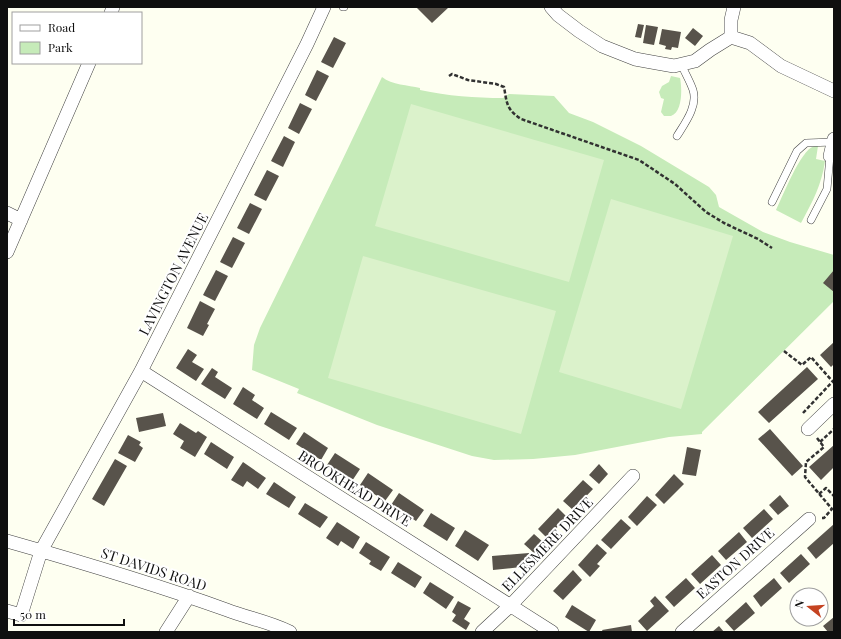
<svg xmlns="http://www.w3.org/2000/svg" width="841" height="639" font-family="'Playfair Display',serif">
  <rect width="100%" height="100%" fill="#fefff1"/>
  <!-- green -->
  <path fill="#c6ebb9" d="M671,76L680,78C682,87 683,112 671,116C669,116 666,116 664,116L661,112L664,99L661,98L659,92L662,86L669,82Z
    M382,77C392,85 408,85 420,88V90C448,96 475,98 503,98L509,94L554,96L569,113L593,122L641,146L709,187L716,195L719,207L763,232L790,242L834,255V301L702,432V434L669,437L575,455L533,459L494,460L472,456L377,425L297,393L299,389L252,370L254,345L260,328L340,165Z
    M814,146H818L816,159L825,161C822,184 812,203 801,223L776,210C783,196 800,151 814,146Z"/>
  <!-- pitch -->
  <path fill="#dbf2cb" d="M411,104L604,160L569,282L375,226Z
    M611,199L733,236L681,409L559,372Z
    M363,256L556,311L521,434L328,378Z"/>
  <!-- building -->
  <path fill="#58534b" d="M416,7H449L432,23Z
    M638,24L644,25L641,38L635,37Z
    M646,25L658,27L654,45L643,43Z
    M693,28L703,36L695,46L685,38Z
    M662,29L681,32L678,48L672,47L671,50L665,49L666,46L659,44Z
    M334,37L346,43L333,68L321,62Z
    M317,70L329,76L316,101L305,95Z
    M300,103L312,109L299,134L288,128Z
    M284,136L295,142L283,167L271,161Z
    M267,170L279,176L266,201L254,195Z
    M250,203L262,209L249,234L237,228Z
    M233,237L245,243L232,268L220,262Z
    M216,270L228,276L215,301L203,295Z
    M834,270V292L823,283Z
    M200,301L215,309L207,324L209,325L203,336L187,328Z
    M834,342V364L831,367L820,355Z
    M188,349L197,355L192,362L204,369L196,381L176,368Z
    M807,367L818,379L769,423L758,412Z
    M212,368L218,372L215,377L232,388L225,399L201,384Z
    M243,387L255,395L252,400L264,408L257,419L233,404Z
    M271,412L297,428L289,440L264,424Z
    M163,413L166,426L139,432L136,418Z
    M180,423L196,433L198,431L207,437L195,457L180,448L184,441L173,434Z
    M770,429L803,466L792,476L758,439Z
    M304,432L328,448L321,460L296,444Z
    M128,435L141,442L139,445L143,448L135,462L118,453Z
    M211,442L234,457L227,469L204,454Z
    M834,445V467L821,480L809,467Z
    M687,447L701,450L696,476L682,474Z
    M335,453L360,469L352,481L327,465Z
    M115,459L127,466L104,506L92,499Z
    M243,462L266,478L258,489L247,481L243,487L231,480Z
    M599,464L608,474L599,484L589,475Z
    M368,473L393,490L385,501L360,485Z
    M674,474L684,484L664,504L655,495Z
    M583,480L593,489L573,510L563,501Z
    M274,482L296,497L289,508L266,494Z
    M399,493L424,510L416,521L391,505Z
    M780,495L789,506L778,515L769,505Z
    M647,496L657,505L637,526L628,517Z
    M305,503L328,517L320,528L298,514Z
    M558,508L567,517L547,538L538,529Z
    M764,509L773,519L752,538L743,528Z
    M431,513L455,528L447,541L423,526Z
    M621,519L631,528L611,549L601,540Z
    M337,522L360,537L353,549L341,541L338,546L326,538Z
    M834,524V543L816,559L807,548Z
    M465,530L489,545L478,561L455,546Z
    M739,532L747,542L726,560L718,551Z
    M534,534L544,543L534,553L524,544Z
    M366,542L390,557L381,571L369,564L371,561L359,553Z
    M597,544L607,553L597,564L600,566L590,577L578,565Z
    M529,553L530,566L493,570L492,556Z
    M801,554L810,564L789,583L780,573Z
    M712,555L721,565L700,584L691,574Z
    M398,562L422,577L415,588L391,573Z
    M573,570L582,580L563,600L553,591Z
    M686,578L695,588L674,607L665,597Z
    M774,578L782,588L761,607L753,596Z
    M430,582L454,597L446,609L423,593Z
    M655,596L669,611L647,631L638,621L654,606L650,601Z
    M458,601L471,608L464,619L470,623L466,630L452,621L456,615L452,612Z
    M746,602L755,613L734,631L725,621Z
    M572,605L596,620L589,632L565,617Z
    M834,617V632H828L823,626Z
    M631,625L632,632H603L602,630Z
    M719,626L724,632H712Z"/>
  <g fill="none" stroke-linecap="round" stroke-linejoin="round">
    <defs>
      <path id="lane" d="M343,7H344
        M677,136C685,123 698,106 693,90C690,81 685,73 681,64
        M772,202L797,151L806,143L833,142
        M811,220L827,189L830,156"/>
      <path id="street" d="M551,7L558,15L579,31L602,46L635,59L657,63L674,66L695,61L710,50L731,37L750,43L781,66L834,91
        M111,13L113,7
        M731,37V20L734,7
        M830,156L834,139
        M7,213L21,220
        M7,252L89,63
        M141,371L552,632
        M808,429L834,404
        M7,541C81,562 155,584 227,610C248,618 270,622 290,632
        M7,611L21,615L41,551L141,371L307,44L324,7
        M166,632L189,596
        M482,632L510,606L633,476
        M682,632L809,519"/>
    </defs>
    <!-- lane casing -->
    <use href="#lane" stroke="#424242" stroke-width="8"/>
    <!-- street casing -->
    <use href="#street" stroke="#424242" stroke-width="14"/>
    <!-- path -->
    <path stroke="#313131" stroke-width="2.5" stroke-dasharray="4 2" stroke-linecap="butt" d="M449,76L452,74L468,80L496,84L504,87C507,103 506,109 521,119L639,160L675,184L706,212L724,223L758,239L772,248
      M784,351L802,365L811,357L834,383
      M803,413L834,380
      M817,438L824,447L806,462L805,477L832,509L824,518H822
      M820,442L834,429
      M819,494L826,488L834,496"/>
    <!-- lane -->
    <use href="#lane" stroke="#fff" stroke-width="7"/>
    <!-- street -->
    <use href="#street" stroke="#fff" stroke-width="13"/>
  </g>
  <g text-anchor="middle" dominant-baseline="central" stroke-width="4" stroke-linejoin="round" paint-order="stroke">
    <!-- street labels -->
    <g font-size="14" fill="#0f0f0f" stroke="#fff">
      <text transform="translate(173 274) rotate(-63)">LAVINGTON AVENUE</text>
      <text transform="translate(355 488) rotate(32)">BROOKHEAD DRIVE</text>
      <text transform="translate(547 544) rotate(-46)">ELLESMERE DRIVE</text>
      <text transform="translate(735 563) rotate(-42)">EASTON DRIVE</text>
      <text transform="translate(154 569) rotate(18)">ST DAVIDS ROAD</text>
    </g>
  </g>
  <!-- border -->
  <rect width="841" height="639" fill="none" stroke="#0f0f0f" stroke-width="16"/>
  <!-- legend -->
  <rect x="12" y="12" width="130" height="52" fill="#ffffff" stroke="#9f9f9f"/>
  <rect x="20" y="25" width="20" height="6" fill="#ffffff" stroke="#9f9f9f"/>
  <text x="48" y="32" font-size="12" fill="#0f0f0f">Road</text>
  <rect x="20" y="42" width="20" height="12" fill="#c6ebb9" stroke="#9f9f9f"/>
  <text x="48" y="52" font-size="12" fill="#0f0f0f">Park</text>
  <!-- north arrow -->
  <g transform="translate(809 607) rotate(287)"><circle r="19" fill="#ffffff" stroke="#9f9f9f"/>
  <path d="M0-3L7 15L0 10L-7 15Z" fill="#c54321"/>
  <text y="-6" font-size="11" font-weight="bold" text-anchor="middle" fill="#0f0f0f">N</text>
  </g>
  <!-- scale -->
  <path d="M14 619v6h110v-6" fill="none" stroke="#0f0f0f" stroke-width="2"/>
  <text x="20" y="619" font-size="12" fill="#0f0f0f" stroke="#ffffff" stroke-width="3" paint-order="stroke">50 m</text>
</svg>
